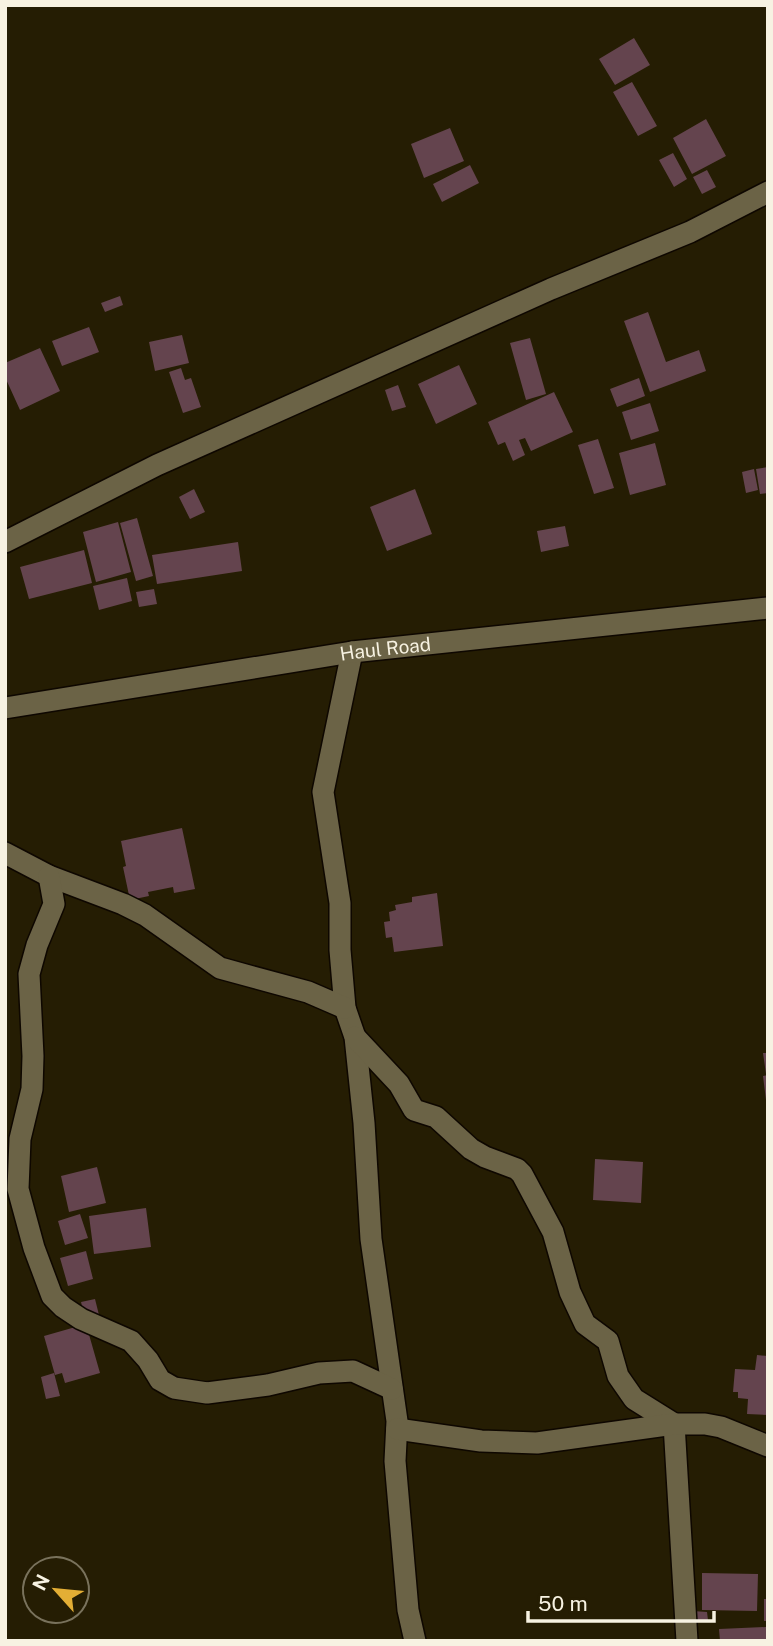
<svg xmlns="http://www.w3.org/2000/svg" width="773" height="1646" font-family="'Public Sans',sans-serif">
  <rect width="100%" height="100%" fill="#251d03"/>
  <!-- building -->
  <path fill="#64444e" d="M634,38L650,65L615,85L599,59Z
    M632,82L657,126L638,136L613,92Z
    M706,119L726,156L692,174L673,138Z
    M450,128L464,161L424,178L411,144Z
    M673,153L687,179L674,187L659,160Z
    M470,165L479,183L442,202L433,184Z
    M707,170L716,187L702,194L693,177Z
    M120,296L123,305L105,312L101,303Z
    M648,312L666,362L699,350L706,371L650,392L624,321Z
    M89,327L99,352L62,366L52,341Z
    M182,335L189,363L155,371L149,342Z
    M530,338L546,394L526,400L510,343Z
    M40,348L60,391L20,410L5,377V363Z
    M459,365L477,404L436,424L418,384Z
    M181,368L185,380L191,378L201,407L183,413L169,372Z
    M639,378L645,396L617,407L610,389Z
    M398,385L406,407L392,411L385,390Z
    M554,392L573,432L531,451L525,438L519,440L525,455L513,461L505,442L498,445L488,422Z
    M650,403L659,431L631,440L622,412Z
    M598,439L614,488L594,494L578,445Z
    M655,443L666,485L630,495L619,453Z
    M768,467V493L760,494L756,469Z
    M754,469L758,490L746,493L742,472Z
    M194,489L205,512L190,519L179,497Z
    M415,489L432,534L387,551L370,507Z
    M137,518L153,576L136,581L120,523Z
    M118,522L131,572L96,582L83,532Z
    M565,526L569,546L541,552L537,531Z
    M238,542L242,571L157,584L152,555Z
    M84,550L92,583L29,599L20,567Z
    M127,578L132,601L99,610L93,586Z
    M154,589L157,604L139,607L136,592Z
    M182,828L195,889L174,893L173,887L148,892L149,896L130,900L123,867L126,866L121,841Z
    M437,893L443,946L394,952L392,937L386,938L384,922L390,921L389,912L396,910L395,905L412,902V897Z
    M763,1053H768V1074H766Z
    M768,1075V1100H766L763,1076Z
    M595,1159L643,1162L641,1203L593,1200Z
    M97,1167L106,1203L69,1212L61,1176Z
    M146,1208L151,1247L94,1254L89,1216Z
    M80,1214L88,1238L65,1245L58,1221Z
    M86,1251L93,1279L68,1286L60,1258Z
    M95,1299L99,1315L85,1318L81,1302Z
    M86,1324L100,1373L65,1383L62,1373L55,1375L44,1336Z
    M757,1355L768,1356V1415L747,1414L748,1399L738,1398V1392H733L735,1369L755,1370Z
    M54,1373L60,1396L46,1399L41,1377Z
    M702,1573L758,1574L757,1611L702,1610Z
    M764,1599H768V1621H764Z
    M693,1611L707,1612L708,1620H693Z
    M766,1627V1641H720L719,1629Z"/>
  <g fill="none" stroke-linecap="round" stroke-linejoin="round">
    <defs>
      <g id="minor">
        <path d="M5,542L157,465L551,289L690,232L768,192"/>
        <path d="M352,652L323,792L340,903V950L345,1008L355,1037L364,1123L371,1239L397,1421L395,1461L408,1610L415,1641"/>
        <path id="s1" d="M5,708L352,652L768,608"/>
        <path d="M5,853L49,876L123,904L145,915L220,968L308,992L345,1008"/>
        <path d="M49,876L54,904L37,945L29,974L33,1056L32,1089L20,1139L18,1189L34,1248L52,1296L63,1307L81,1319L131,1341L148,1360L160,1380L174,1388L207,1393L268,1385L319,1373L353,1371L392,1389"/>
        <path d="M355,1037L399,1084L414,1110L436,1117L471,1149L485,1157L517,1169L522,1174L553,1232L570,1292L585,1324L608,1341L618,1376L634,1399L674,1424L687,1641"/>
        <path d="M397,1429L481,1441L537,1443L674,1424H705L721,1427L768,1446"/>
      </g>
    </defs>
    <!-- minor casing -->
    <use href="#minor" stroke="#0e0700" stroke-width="24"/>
    <!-- minor -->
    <use href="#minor" stroke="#6b6346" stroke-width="21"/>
  </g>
  <g text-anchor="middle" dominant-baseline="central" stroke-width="5" stroke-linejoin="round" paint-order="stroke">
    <!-- street labels -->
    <g font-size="19" fill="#f7f2e2" stroke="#251d03">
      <text stroke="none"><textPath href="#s1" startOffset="385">Haul Road</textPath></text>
    </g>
  </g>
  <!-- border -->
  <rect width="773" height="1646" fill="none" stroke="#f7f2e2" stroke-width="14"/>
  <!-- north arrow -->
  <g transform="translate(56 1590) rotate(297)"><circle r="33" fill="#251d03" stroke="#79725c" stroke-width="2"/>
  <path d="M0-5L12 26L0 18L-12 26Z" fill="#e3ae35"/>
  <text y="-10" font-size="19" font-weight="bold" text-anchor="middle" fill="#f7f2e2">N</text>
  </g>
  <!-- scale -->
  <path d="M528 1611v10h186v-10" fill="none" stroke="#f7f2e2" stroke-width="3.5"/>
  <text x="538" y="1611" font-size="21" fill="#f7f2e2" stroke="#251d03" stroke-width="5" paint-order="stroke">50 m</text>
</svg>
